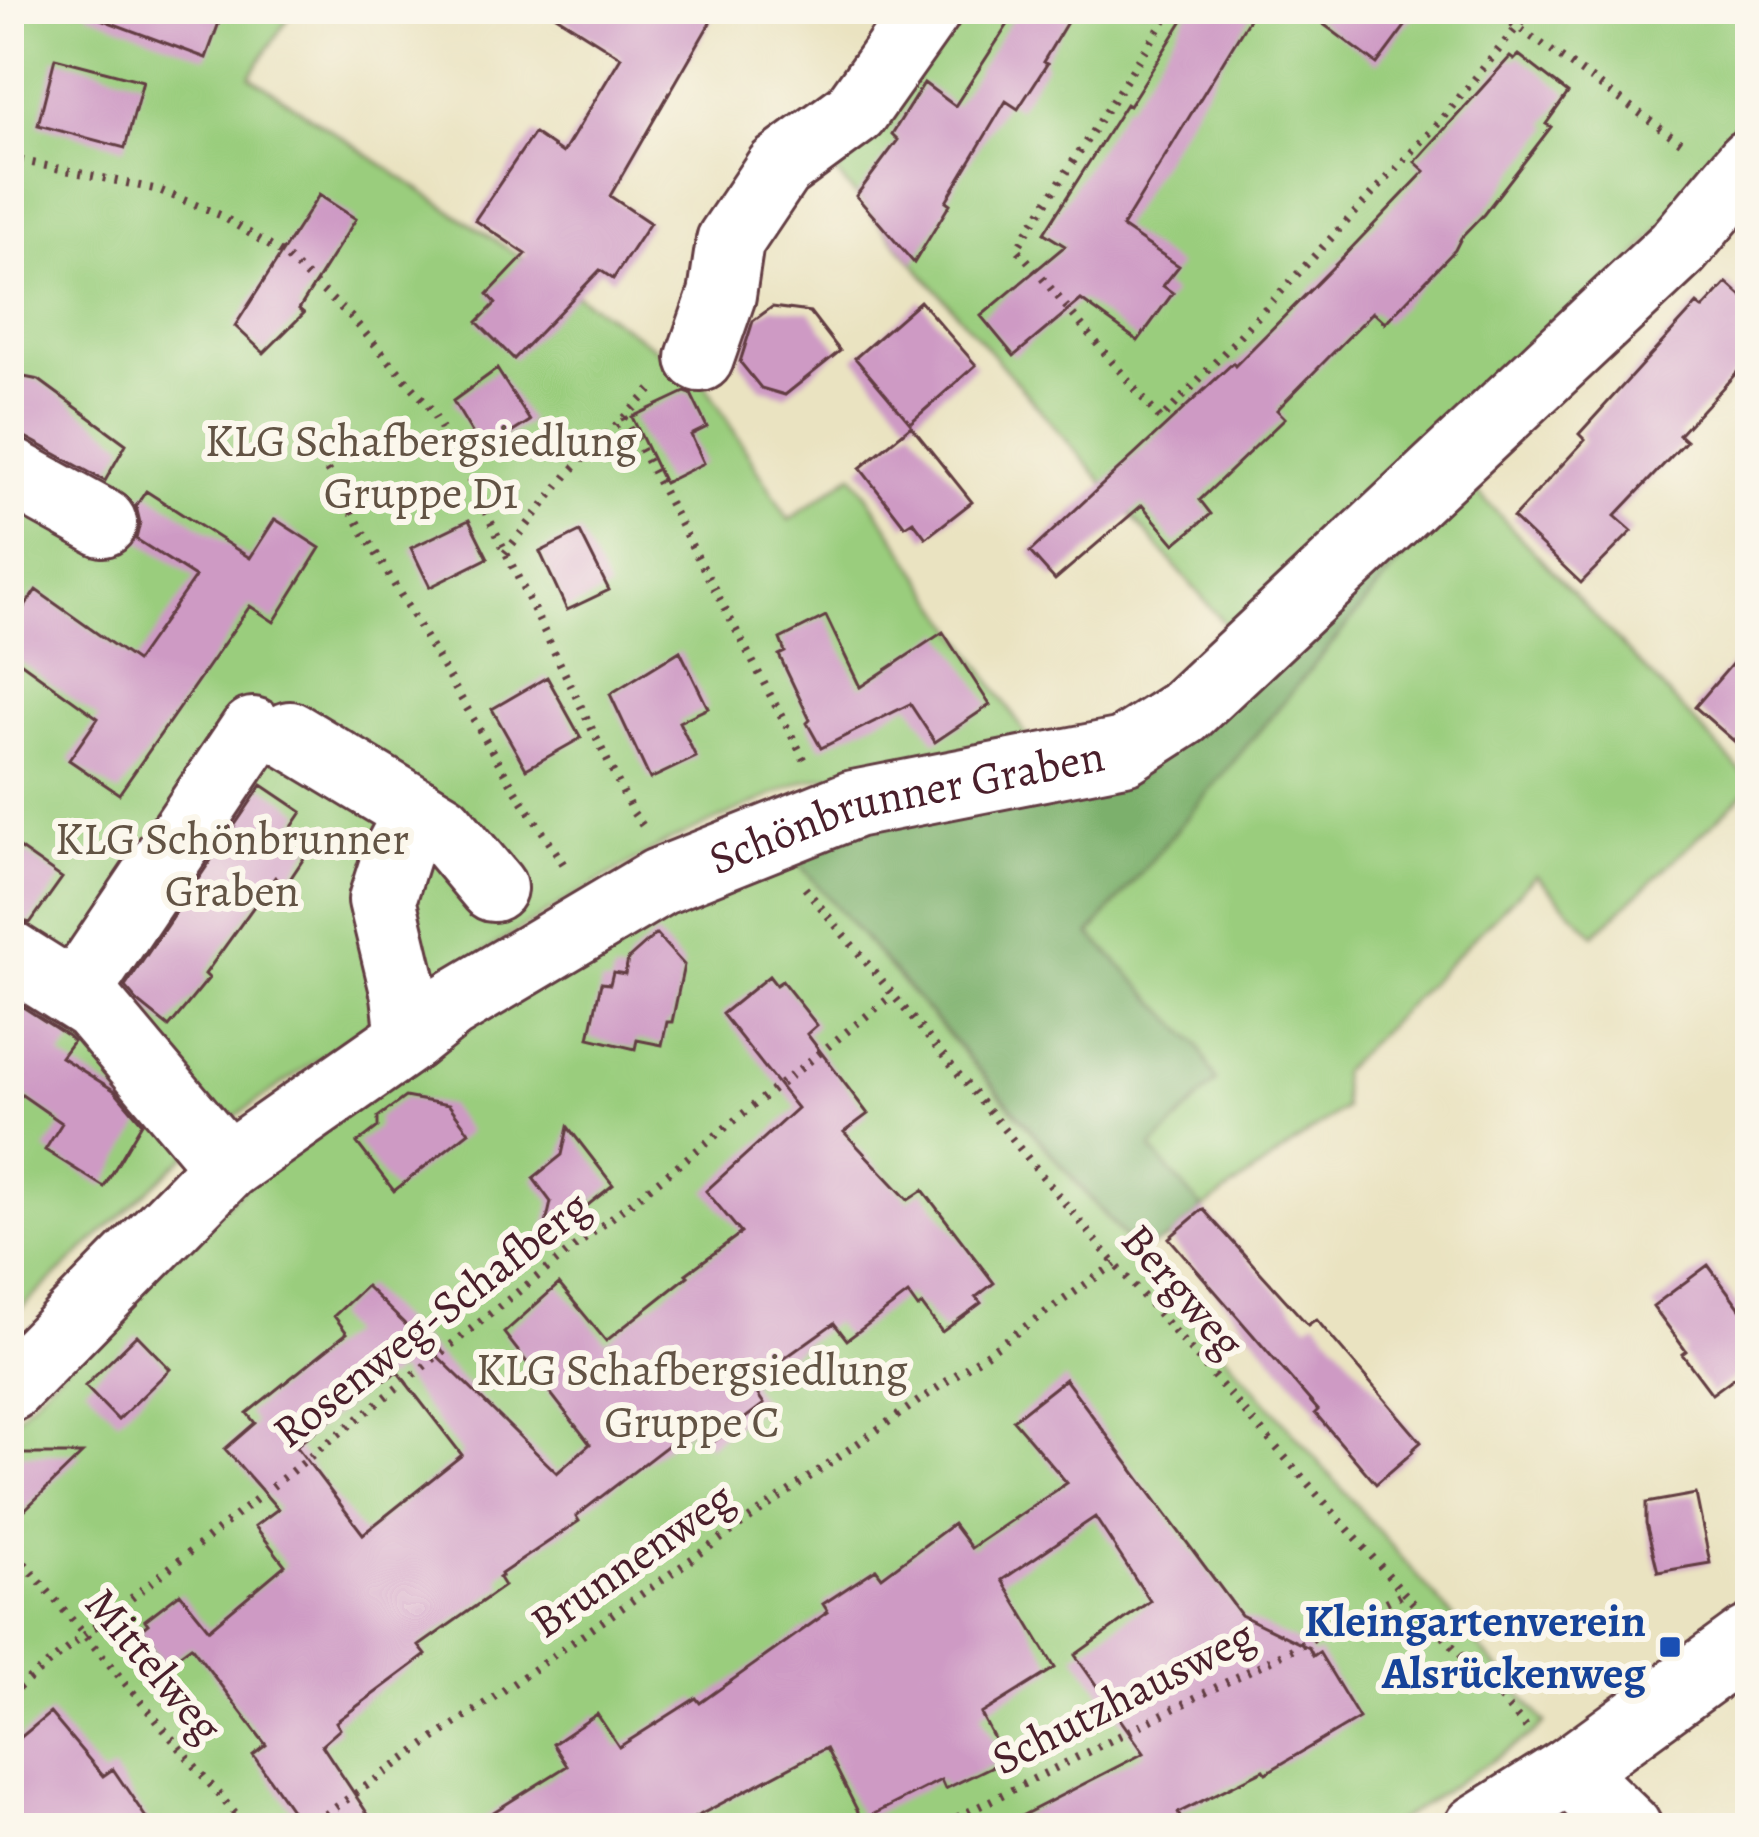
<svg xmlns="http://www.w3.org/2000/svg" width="1759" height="1837" font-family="Alegreya,serif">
  <rect width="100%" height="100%" fill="#fbf7ec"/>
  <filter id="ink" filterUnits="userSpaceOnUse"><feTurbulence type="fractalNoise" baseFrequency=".00833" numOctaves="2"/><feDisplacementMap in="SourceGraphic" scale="24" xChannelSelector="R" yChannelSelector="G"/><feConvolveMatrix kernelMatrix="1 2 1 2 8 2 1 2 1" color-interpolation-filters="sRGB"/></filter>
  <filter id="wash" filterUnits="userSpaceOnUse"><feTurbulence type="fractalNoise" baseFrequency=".004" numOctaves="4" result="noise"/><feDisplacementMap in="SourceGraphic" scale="48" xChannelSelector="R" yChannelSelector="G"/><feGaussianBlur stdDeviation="2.7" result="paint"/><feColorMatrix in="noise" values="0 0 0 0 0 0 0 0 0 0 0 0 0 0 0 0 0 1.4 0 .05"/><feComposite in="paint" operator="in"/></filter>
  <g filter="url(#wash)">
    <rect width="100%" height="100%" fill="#eae3c1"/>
    <!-- green -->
    <path fill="#9acd7d" stroke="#727654" stroke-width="3" d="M9,9H283L291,14L250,76L702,379L789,520L853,474L1029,739L805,781L667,842L574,896L373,1021L223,1125L189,1153L9,1319Z
      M948,9H1750V117L1714,166L1569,334L1231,631L837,174Z
      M1467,481L1750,781V788L1594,935L1536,875L1341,1072L1344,1108L1203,1209L1151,1150L1090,934Z
      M789,852L1545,1723L1533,1734L1387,1828H9V1425L129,1298L247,1185L420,1056L638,924Z"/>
    <!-- forest -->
    <path fill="#7bb06c" stroke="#62684c" stroke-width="3" d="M1467,481L1090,934L1198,1045L1216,1081L1151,1149L1203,1209L1169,1238L1138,1252L789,852L851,832L1132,781Z"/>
    <g id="blocks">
      <!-- building -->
      <path fill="#ce9ac4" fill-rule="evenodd" d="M88,9H224L206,58L87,14Z
        M545,9H718L610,196L650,223L613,279L600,270L514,359L477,322L496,303L488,294L526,254L475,220L534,133L563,153L621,57Z
        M1018,9H1075L1043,62L1047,64L1018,109L1006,101L946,201L950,204L914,263L856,196L898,140L892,134L924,83L955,106Z
        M1190,9H1255L1122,227L1179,266L1163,286L1173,293L1138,341L1081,300L1014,356L981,316L1065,246L1044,233L1126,104L1129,106Z
        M1303,9H1418L1377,64Z
        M1519,55L1568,93L1546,124L1551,127L1484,214L1461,238L1455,250L1385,323L1373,312L1277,410L1285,418L1200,500L1211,514L1175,544L1142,505L1055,580L1030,552L1233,363L1235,366L1339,261L1425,171L1415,162L1510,57L1514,60Z
        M55,58L143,81L125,148L38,125Z
        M319,195L356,219L299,309L304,313L264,353L235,326Z
        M1727,283L1750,304V358L1679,435L1686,441L1615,516L1632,531L1581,583L1513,518L1585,440L1579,434L1697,304L1703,309Z
        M920,301L976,365L910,423L855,358Z
        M772,307L810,312L840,351L785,395L761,388L740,362L753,321Z
        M497,369L530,421L483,451L453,401Z
        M9,374L39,380L126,444L105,481L27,438L9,434Z
        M685,392L691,394L707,427L691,435L704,463L664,483L632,417Z
        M911,426L972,502L926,538L913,521L905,526L860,468Z
        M146,491L250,558L275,519L320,548L274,622L250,606L119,794L69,760L98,718L9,654V629L36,590L136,661L195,577L136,539L140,523L136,506Z
        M469,520L488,558L430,587L411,548Z
        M580,532L609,590L567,610L540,552Z
        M826,616L860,687L943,632L990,705L935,742L910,704L821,748L807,723L810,720L779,655L785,652L780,639Z
        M1750,643V755L1695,707Z
        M680,651L708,708L679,722L696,757L650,779L610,694Z
        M547,677L581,738L526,769L492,709Z
        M262,785L302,812L290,830L312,846L286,885L275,877L205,974L209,978L169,1027L138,1002L125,987Z
        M9,841L62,878L30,923L9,917Z
        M656,934L684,965L672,1022H667L662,1045L637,1040L635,1049L589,1038L601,983L610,984L613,972L625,974L628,959Z
        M769,976L776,985L782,981L817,1025L807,1034L868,1114L844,1132L908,1200L923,1190L994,1283L976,1297L981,1303L942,1332L922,1305L918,1308L908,1294L847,1340L834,1323L750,1383L764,1404L708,1446L693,1426L576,1516L579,1521L501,1574L502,1576L499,1578L504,1586L419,1646L426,1655L336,1722L340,1729L322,1745L377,1828H304L253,1755L266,1745L191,1646L164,1666L138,1632L148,1624L145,1620L180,1593L209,1629L285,1565L255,1526L278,1509L225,1449L255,1423L247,1413L347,1333L334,1316L366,1286L557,1473L590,1444L504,1333L559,1284L606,1341L688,1276L686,1274L741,1233L706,1191L797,1108L722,1014ZM397,1371L462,1455L363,1534L296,1446L383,1377L386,1380Z
        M9,998L68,1036L73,1041L61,1057L115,1091L142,1123L104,1187L45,1150L62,1123L9,1086Z
        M405,1097L449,1105L469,1132L394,1191L357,1143L378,1127V1117Z
        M568,1127L613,1185L542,1242L551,1202L533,1178L562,1155Z
        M1203,1209L1308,1325L1316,1319L1421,1442L1412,1450L1413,1452L1376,1484L1315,1413L1318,1410L1169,1238Z
        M1708,1265L1750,1322V1366L1712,1394L1682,1354L1686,1351L1653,1306Z
        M137,1335L170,1369L118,1420L85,1386Z
        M1065,1379L1241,1615L1309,1648L1313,1656L1319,1652L1359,1718L1266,1773L1264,1770L1178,1813L1185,1828H998L1144,1753L1075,1655L1150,1601L1095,1517L1002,1580L1055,1668L981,1714L1005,1760L945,1789L941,1780L862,1820L826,1748L675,1828H468L567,1766L553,1744L597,1714L619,1747L696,1698L700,1703L828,1612L823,1604L876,1569L882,1577L953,1524L971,1548L1067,1483L1013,1420Z
        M9,1454H82L9,1525Z
        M1696,1494L1710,1563L1658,1572L1646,1523V1503Z
        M50,1713L103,1776L113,1769L153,1828H9V1747Z"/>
    </g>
  </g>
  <g filter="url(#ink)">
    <use href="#blocks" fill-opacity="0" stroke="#623c42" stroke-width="3"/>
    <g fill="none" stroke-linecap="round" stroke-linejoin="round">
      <defs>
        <g id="minor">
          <path d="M700,358L722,295L730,241L779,168L855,112L928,9"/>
          <path d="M9,471L103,523"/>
          <path d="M290,735L418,812L398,850L382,900L405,995L410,1038"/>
          <path d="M418,812L441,826L493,888"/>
          <path d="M9,954L93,1007L227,1166"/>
          <path d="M75,995L253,731"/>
          <path id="s1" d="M9,1388L227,1166L410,1038L450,1006L659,882L854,804L1124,751L1183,713L1678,248L1750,162"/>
          <path d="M1569,1771L1628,1828"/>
          <path d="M1478,1828L1569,1771L1750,1639"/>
        </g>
      </defs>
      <!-- minor casing -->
      <use href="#minor" stroke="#623c42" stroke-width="72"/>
      <!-- path -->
      <path stroke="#623c42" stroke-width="8" stroke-dasharray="3 9" stroke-linecap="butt" d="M1172,9L1017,248L1161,420L1436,126L1532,9
        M1492,9L1685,145
        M9,158L159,190L220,215L280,252L351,317L428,405L465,469L632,811L643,826
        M624,417L805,761
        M309,439L509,780L568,871
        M505,553L569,473L652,389
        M805,888L1115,1264L1404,1593L1526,1727
        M9,1545L247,1828
        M9,1695L893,995
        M306,1828L1115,1264
        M936,1828L1404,1593"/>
      <!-- minor -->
      <use href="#minor" stroke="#fff" stroke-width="66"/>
    </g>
  </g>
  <!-- markers -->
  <rect fill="#1a4fb4" stroke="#fbf7ec" stroke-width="4.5" x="1658" y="1635" width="24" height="24" rx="6"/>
  <g text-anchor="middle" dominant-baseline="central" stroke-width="12" stroke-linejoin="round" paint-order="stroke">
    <!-- park labels -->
    <g font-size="45" fill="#625344" stroke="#fbf7ec">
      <text x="421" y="441">KLG Schafbergsiedlung<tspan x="421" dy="52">Gruppe D1</tspan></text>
      <text x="232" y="839">KLG Schönbrunner<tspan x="232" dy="52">Graben</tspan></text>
      <text x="692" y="1370">KLG Schafbergsiedlung<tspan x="692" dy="52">Gruppe C</tspan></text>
    </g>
    <!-- street labels -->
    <g font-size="45" fill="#4a1f2b" stroke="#fbf7ec">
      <text stroke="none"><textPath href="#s1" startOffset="1089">Schönbrunner Graben</textPath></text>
      <text transform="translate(1183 1291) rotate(49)">Bergweg</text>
      <text transform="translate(431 1319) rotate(-38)">Rosenweg-Schafberg</text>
      <text transform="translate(632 1560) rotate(-35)">Brunnenweg</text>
      <text transform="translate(154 1665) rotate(50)">Mittelweg</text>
      <text transform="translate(1123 1697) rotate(-27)">Schutzhausweg</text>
    </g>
    <!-- transit labels -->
    <g font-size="45" font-weight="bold" fill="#164399" stroke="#fbf7ec" text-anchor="end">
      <text x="1646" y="1621">Kleingartenverein<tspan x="1646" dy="52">Alsrückenweg</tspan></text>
    </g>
  </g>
  <!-- margin -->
  <rect width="1759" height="1837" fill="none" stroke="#fbf7ec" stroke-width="48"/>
</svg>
